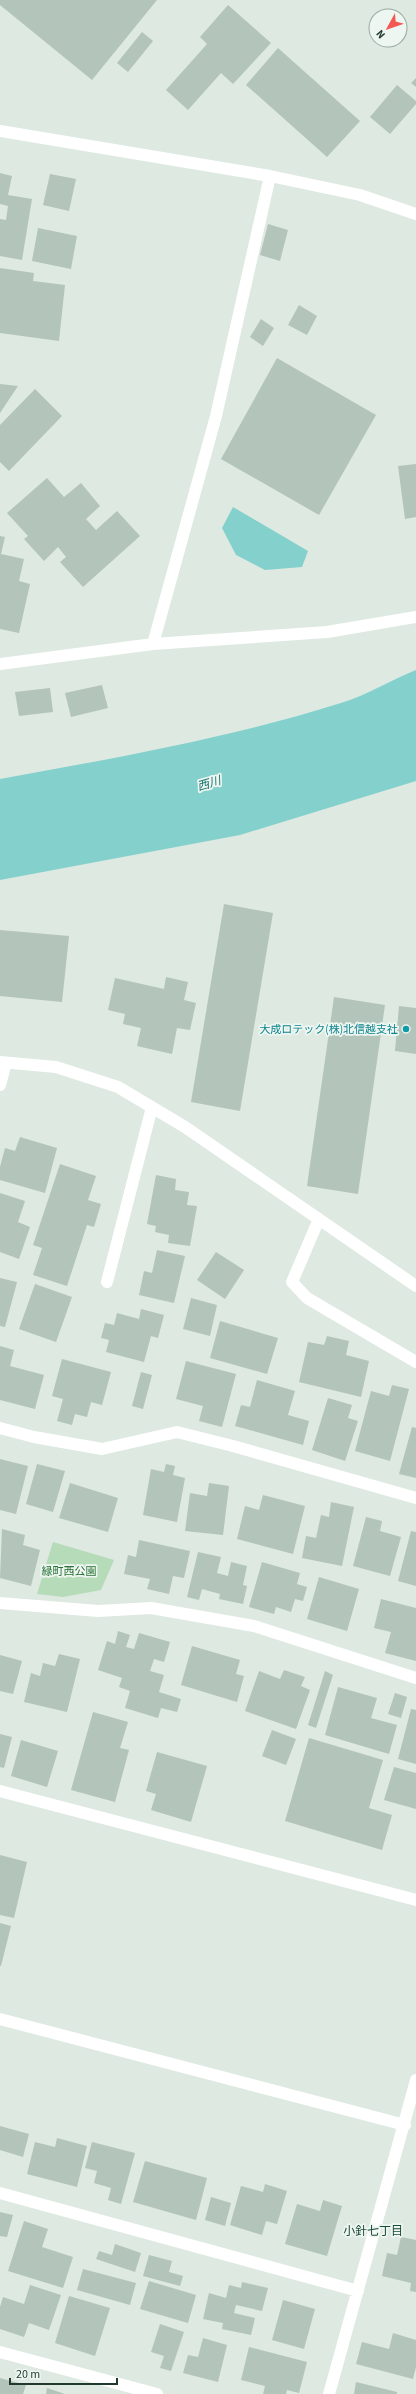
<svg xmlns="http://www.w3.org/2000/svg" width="416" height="2394" font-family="'Source Sans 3','Noto Sans JP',sans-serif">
  <rect width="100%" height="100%" fill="#dde9e1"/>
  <!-- green -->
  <path fill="#b5dbb8" d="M53,1542L114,1560L101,1590L63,1597L37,1594Z"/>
  <!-- water -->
  <path fill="#84d0cc" d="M233,507L308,551L302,567L265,570L236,555L222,528Z
    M416,670V781L240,835L0,880V779C115,758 230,738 341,703C367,695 391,680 416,670Z"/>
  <!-- building -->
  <path fill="#b3c4ba" d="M0,0H157L92,80L0,5Z
    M228,5L271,43L233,84L221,73L188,110L166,90L207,44L200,37Z
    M142,32L153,41L128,72L117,63Z
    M278,48L360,121L327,157L246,85Z
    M416,78V87L411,83Z
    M397,85L416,101V104L390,134L370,117Z
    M0,173L12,176L8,195L32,199L22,260L0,256V219L6,220L8,206L0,204Z
    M50,174L76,179L69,211L43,205Z
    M268,224L288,230L280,261L260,255Z
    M38,228L77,236L71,269L32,261Z
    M0,268L34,273L33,281L65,285L59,341L0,333Z
    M299,305L317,316L307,335L288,325Z
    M261,319L274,328L263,346L250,337Z
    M277,358L376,415L319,515L221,459Z
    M0,384L18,386L0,413Z
    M35,389L62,416L9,471L0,462V425Z
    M416,464V517L405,519L398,466Z
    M47,478L64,497L81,483L100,506L86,519L96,530L117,511L140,536L83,587L60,562L66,557L58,547L44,561L24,539L28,536L7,513Z
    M0,536L5,537L1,554L24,559L19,581L30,584L19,633L0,629Z
    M102,685L108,708L71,717L65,693Z
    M50,688L53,712L19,716L15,692Z
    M224,904L273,913L240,1111L191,1102Z
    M0,930L69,936L62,1002L0,996Z
    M166,977L188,982L184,1000L196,1003L190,1030L177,1028L172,1054L137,1046L141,1028L123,1024L125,1014L108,1010L115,978L164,989Z
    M334,997L385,1005L358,1194L307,1186Z
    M399,1006L416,1008V1054L395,1051Z
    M20,1137L57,1148L45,1193L0,1180V1167L5,1148L15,1151Z
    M60,1164L96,1176L88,1200L101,1204L94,1227L87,1225L67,1286L33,1275L42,1248L33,1245Z
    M156,1175L176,1179L175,1190L189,1192L187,1205L197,1206L190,1246L168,1243L169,1235L155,1232L156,1226L147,1224Z
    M0,1193L25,1201L18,1222L30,1227L19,1259L0,1252Z
    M157,1250L185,1256L174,1303L139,1295L144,1271L152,1273Z
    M216,1252L244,1270L225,1299L197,1280Z
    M0,1278L17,1282L5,1327L0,1326Z
    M35,1284L72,1297L56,1342L19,1329Z
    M191,1298L217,1305L210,1336L183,1329Z
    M141,1309L164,1315L158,1338L151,1336L144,1362L106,1352L109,1340L101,1338L105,1323L114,1325L117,1313L139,1319Z
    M220,1321L278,1338L267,1374L210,1358Z
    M327,1336L349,1341L346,1355L369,1361L361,1397L299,1382L308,1342L324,1345Z
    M0,1346L14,1350L10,1366L44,1375L35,1409L0,1400Z
    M62,1359L111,1372L102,1405L91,1402L87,1417L75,1414L72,1425L57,1421L63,1399L52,1396Z
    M186,1361L236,1374L222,1427L199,1421L203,1406L176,1399Z
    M141,1372L152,1375L143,1409L132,1406Z
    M257,1380L295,1391L288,1415L309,1421L303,1445L235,1426L241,1405L250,1407Z
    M392,1385L409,1389L390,1461L355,1451L371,1391L389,1396Z
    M328,1398L352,1405L348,1418L358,1421L345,1461L312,1450Z
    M412,1427L416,1428V1478L399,1474Z
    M0,1459L28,1466L16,1514L0,1510Z
    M37,1464L65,1471L53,1512L26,1504Z
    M166,1464L175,1466L173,1475L185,1478L177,1522L143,1515L151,1469L164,1472Z
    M70,1483L118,1498L108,1532L59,1518Z
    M209,1483L229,1486L223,1535L185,1531L190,1493L207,1496Z
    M263,1495L305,1506L293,1554L237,1539L245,1506L259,1510Z
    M331,1502L354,1507L342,1566L302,1558L306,1536L316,1538L321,1515L329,1517Z
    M366,1517L382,1521L380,1531L401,1537L390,1576L353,1566Z
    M2,1529L25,1535L23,1545L40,1550L31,1586L0,1578Z
    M411,1531L416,1532V1586L398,1581Z
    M139,1540L190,1551L184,1578L173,1576L169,1594L147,1589L150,1579L124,1574L128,1555L136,1557Z
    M198,1552L221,1557L217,1573L228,1576L231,1562L247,1566L243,1585L247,1586L243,1604L219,1599L220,1594L202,1589L199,1600L187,1597Z
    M262,1562L300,1573L297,1584L307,1587L303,1601L295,1599L291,1612L276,1607L274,1614L249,1607Z
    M319,1577L359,1589L347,1631L307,1619Z
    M381,1599L416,1608V1661L385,1653L391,1632L374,1628Z
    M118,1631L130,1635L126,1647L134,1649L139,1633L170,1642L164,1662L154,1659L150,1671L164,1675L159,1692L181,1699L177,1712L161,1708L158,1718L125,1708L130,1691L119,1687L122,1678L98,1670L107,1641L115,1644Z
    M192,1646L240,1660L236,1674L244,1676L237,1702L181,1685Z
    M59,1654L80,1659L67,1712L24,1702L31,1673L40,1676L43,1663L55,1666Z
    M0,1655L22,1661L13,1694L0,1691Z
    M284,1670L305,1677L301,1686L310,1690L296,1729L245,1711L259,1671L280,1679Z
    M325,1671L333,1675L316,1728L308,1725Z
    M338,1687L377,1698L371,1718L397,1725L389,1754L325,1735Z
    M395,1693L407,1697L401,1718L388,1714Z
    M411,1709L416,1710V1764L398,1759Z
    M93,1712L128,1722L120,1748L129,1750L115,1802L71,1790Z
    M272,1730L296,1739L286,1765L262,1756Z
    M0,1734L12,1737L4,1768L0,1767Z
    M309,1738L383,1760L369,1808L392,1815L382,1850L285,1821Z
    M21,1740L58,1751L47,1787L11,1776Z
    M157,1752L207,1766L191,1822L151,1810L156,1794L146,1791Z
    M394,1767L416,1773V1809L384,1800Z
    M0,1855L27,1862L14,1918L0,1915Z
    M0,1923L11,1926L1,1966H0Z
    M0,2126L29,2134L23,2157L0,2150Z
    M57,2138L87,2146L77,2187L27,2174L35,2142L55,2147Z
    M92,2142L135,2153L121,2204L108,2200L111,2188L94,2183L97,2171L85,2168Z
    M145,2161L207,2178L196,2220L133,2202Z
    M265,2184L287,2191L277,2224L266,2221L262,2235L230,2225L241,2186L263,2192Z
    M211,2197L231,2203L225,2226L205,2220Z
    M323,2200L342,2206L327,2256L285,2244L297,2204L320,2211Z
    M0,2212L13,2215L7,2237L0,2236Z
    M24,2221L48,2229L42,2247L73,2257L63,2288L8,2271Z
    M401,2237L416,2240V2292L410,2291L411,2283L382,2276L387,2253L397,2255Z
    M115,2244L141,2253L135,2272L96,2259L99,2251L112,2255Z
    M149,2255L172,2261L169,2272L183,2276L180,2286L143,2276Z
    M83,2269L136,2283L130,2305L77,2290Z
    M149,2281L196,2295L188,2323L140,2309Z
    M242,2282L268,2288L262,2311L236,2305L234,2313L255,2318L251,2335L222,2329L223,2323L203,2319L209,2293L226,2298L229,2285L241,2288Z
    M30,2285L61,2295L49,2330L29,2323L24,2337L0,2329V2307L3,2297L24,2304Z
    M69,2296L110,2308L95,2356L55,2343Z
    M283,2300L315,2309L304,2349L272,2340Z
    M160,2324L184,2332L171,2371L160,2368L164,2356L151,2352Z
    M393,2333L416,2340V2367L413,2379L356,2364L362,2342L389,2349Z
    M203,2338L227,2345L218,2382L183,2373L188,2355L198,2357Z
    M249,2347L307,2362L299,2393L287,2390L286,2394H263L265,2386L241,2380Z
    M0,2378L26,2385L23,2394H0Z
    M356,2382L397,2392V2394H354Z
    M47,2388L65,2394H46Z"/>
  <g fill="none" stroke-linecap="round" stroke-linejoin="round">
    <!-- minor -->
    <path stroke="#fff" stroke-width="12" d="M0,131L270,176L360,195L416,214
      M153,644L216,416L270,176
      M0,664L153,644L327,632L416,617
      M0,1062L56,1067L118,1087L185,1127L416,1286
      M0,1085L6,1063
      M319,1219L292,1282L307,1298L416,1362
      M107,1282L152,1107
      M0,1428L34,1437L102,1449L177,1432L233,1446L416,1498
      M0,1603L98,1611L151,1608L254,1626L416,1678
      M0,1791L416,1900
      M0,2019L405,2125
      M0,2193L358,2291
      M0,2352L157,2394
      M329,2394L416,2080"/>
  </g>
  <!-- markers -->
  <circle fill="#0f9aa8" stroke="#edf6f0" stroke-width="1.5" cx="406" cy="1029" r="4"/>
  <g text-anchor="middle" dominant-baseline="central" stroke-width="3.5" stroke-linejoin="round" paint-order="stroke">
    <!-- culture labels -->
    <g font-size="11" fill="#0d838f" stroke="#edf6f0" text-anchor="end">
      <text x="398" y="1029">大成ロテック(株)北信越支社</text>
    </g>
    <!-- park labels -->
    <g font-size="11" fill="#296f36" stroke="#edf6f0">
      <text x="69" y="1571">緑町西公園</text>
    </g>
    <!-- water labels -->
    <g font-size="12" font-style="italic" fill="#197471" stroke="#edf6f0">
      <text transform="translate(209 784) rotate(-16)">西川</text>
    </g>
    <!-- neighbourhood labels -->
    <g font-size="12" fill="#1b4a35" stroke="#edf6f0">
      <text x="373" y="2231">小針七丁目</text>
    </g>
  </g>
  <!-- north arrow -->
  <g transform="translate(388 28) rotate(230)"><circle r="19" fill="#edf6f0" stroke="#9baaa2"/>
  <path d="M0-3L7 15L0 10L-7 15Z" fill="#f35952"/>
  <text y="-6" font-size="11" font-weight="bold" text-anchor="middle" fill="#1f392c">N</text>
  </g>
  <!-- scale -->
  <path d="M10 2378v6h107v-6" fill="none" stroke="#1f392c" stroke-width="2"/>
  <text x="16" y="2378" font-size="12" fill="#1f392c" stroke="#edf6f0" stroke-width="3" paint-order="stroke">20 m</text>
</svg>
